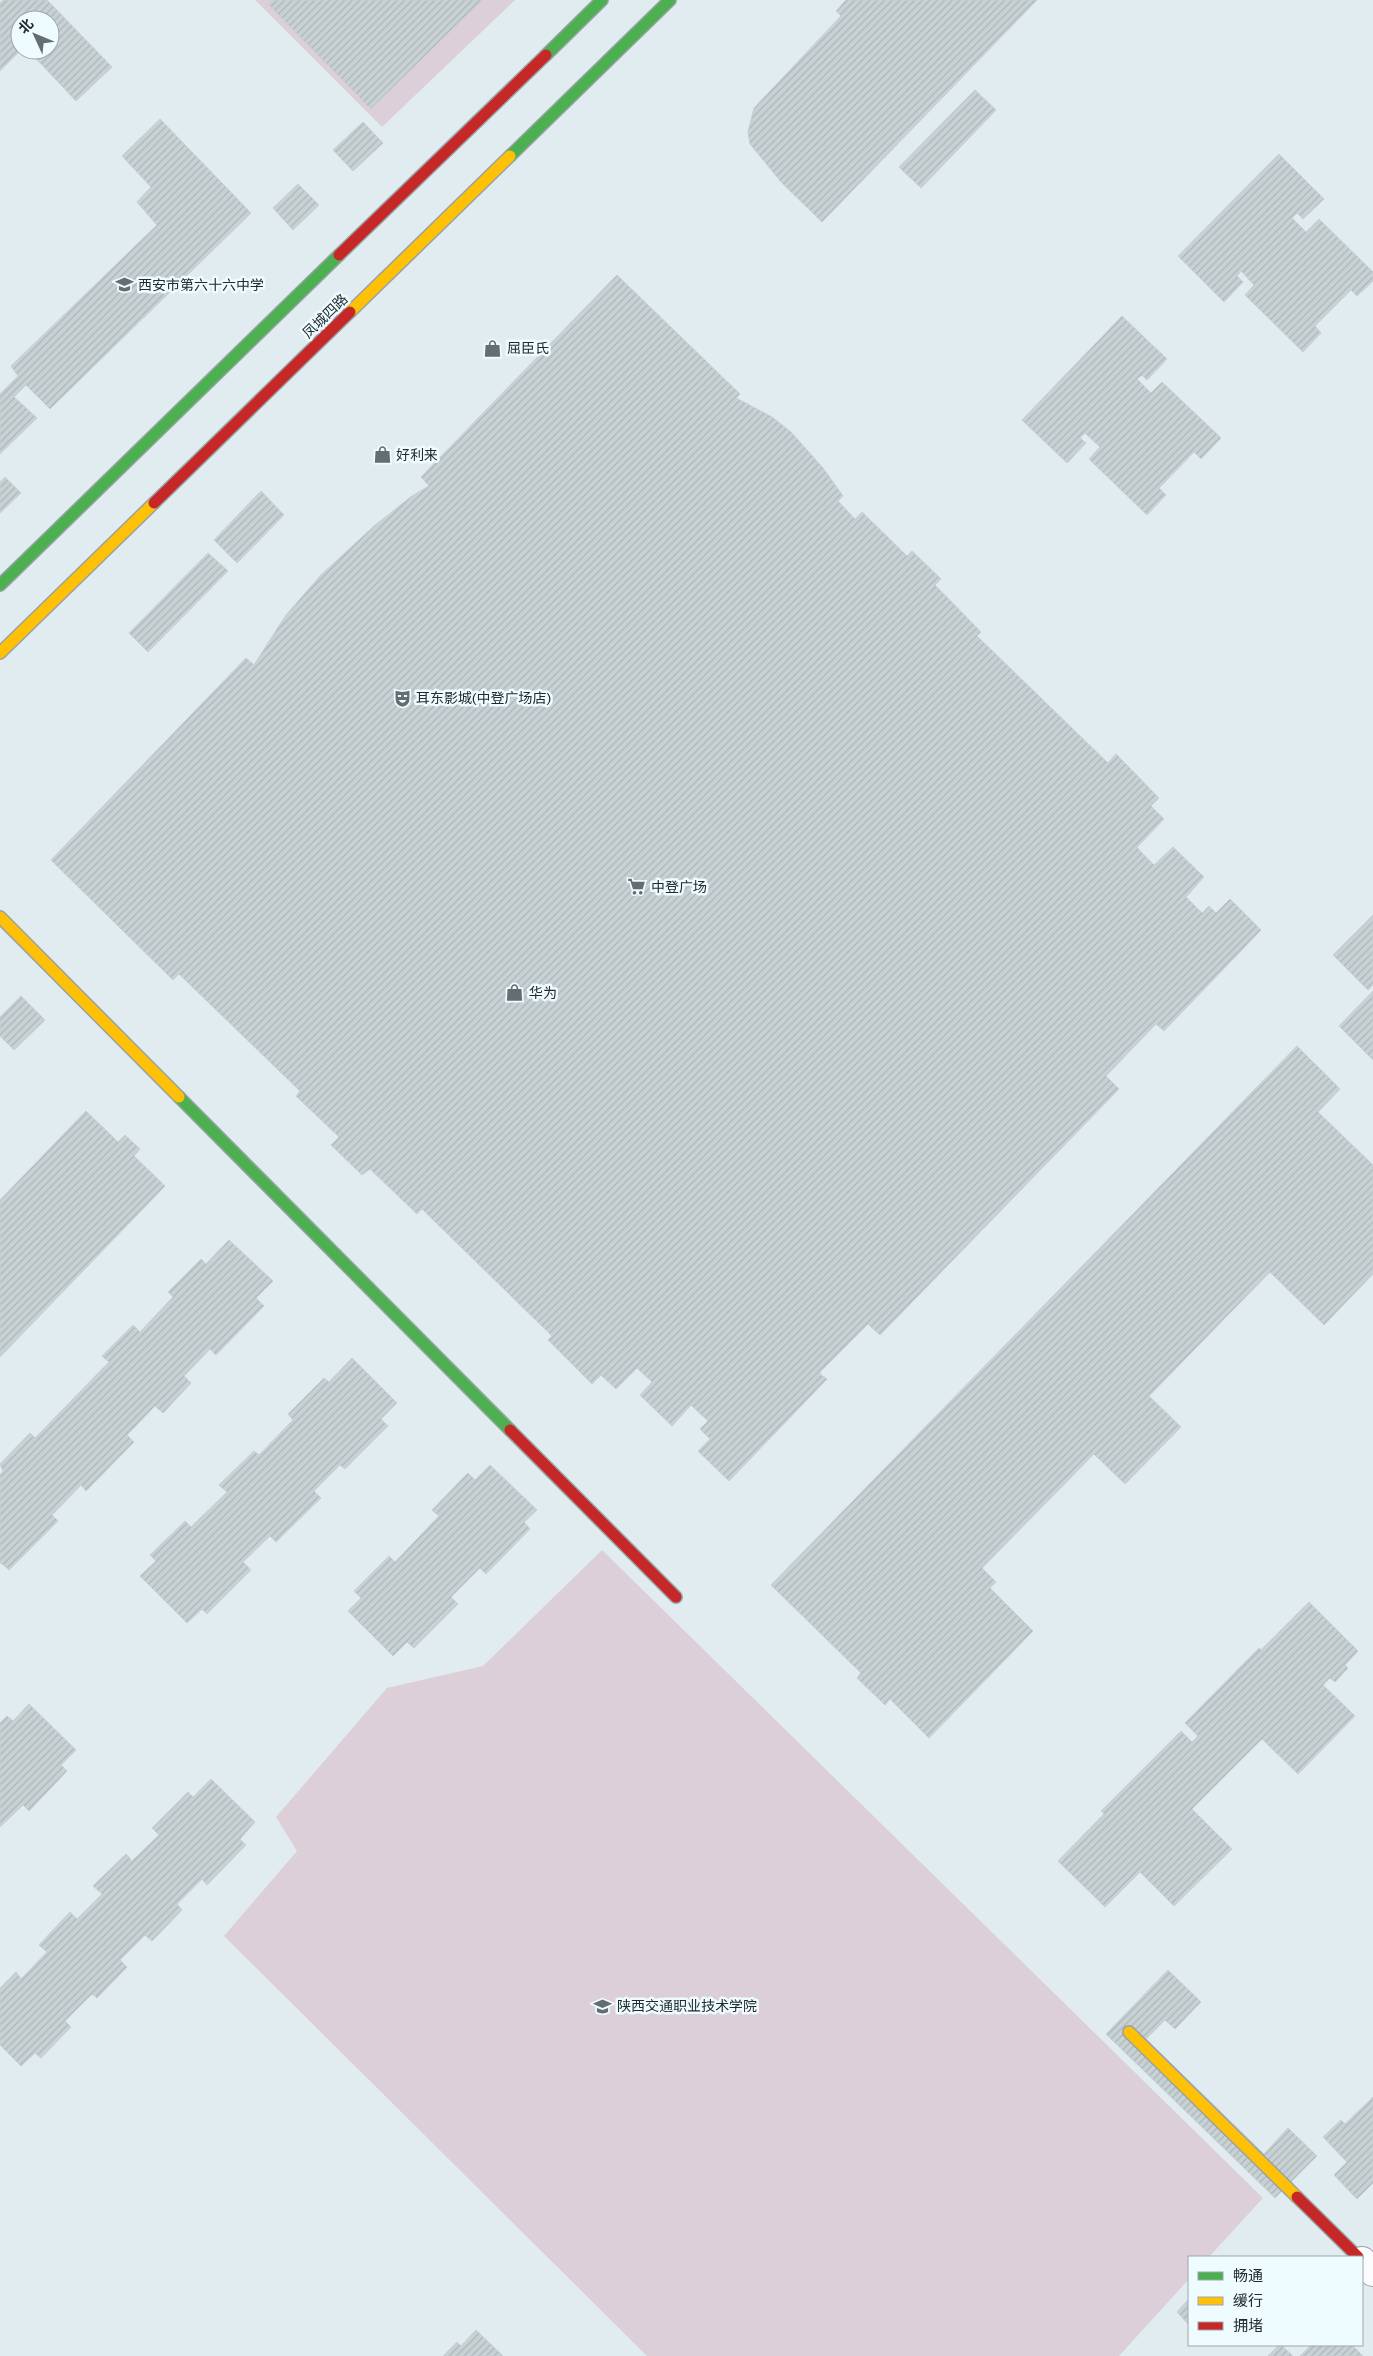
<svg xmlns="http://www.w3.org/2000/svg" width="1373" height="2356" font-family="'Roboto Serif','Noto Sans SC',serif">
  <defs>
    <pattern id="building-hatch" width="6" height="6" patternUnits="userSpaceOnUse" patternTransform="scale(1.25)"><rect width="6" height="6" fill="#c8d2d5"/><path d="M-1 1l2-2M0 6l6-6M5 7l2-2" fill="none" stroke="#acb4b7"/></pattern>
  </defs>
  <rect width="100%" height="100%" fill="#e0ecf0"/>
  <!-- pitch -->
  <path fill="#ddcfd8" d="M255,0H515L382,127Z
    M602,1550L1263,2198L1209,2257H1189V2279L1119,2356H647L224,1936L297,1851L276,1817L387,1688L483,1666Z"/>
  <!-- building -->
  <path fill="url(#building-hatch)" stroke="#c6cfd2" d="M3,0H47L112,67L76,101L28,50H50V20H20L21,50L0,71V3Z
    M273,0H482L371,109L268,4Z
    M846,0H1037L822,222L782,183L750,144L748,132L754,108L841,16L836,11Z
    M975,90L996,110L921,188L899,167Z
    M160,119L251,213L50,409L26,385L14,397L37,418L0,454V394L18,376L11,366L157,225L137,202L151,187L122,156Z
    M363,122L383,143L353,171L333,150Z
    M1279,154L1324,199L1303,219L1297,213L1292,218L1306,232L1319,219L1373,272V281L1357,296L1351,290L1315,326L1321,333L1303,352L1245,295L1254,285L1241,271L1237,276L1243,282L1224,302L1178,256Z
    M298,184L319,205L293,230L273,208Z
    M617,275L740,394L736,398L738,399L772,417L791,432L823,468L843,496L838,501L855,519L862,512L907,556L912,551L941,579L935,585L981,632L977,636L1108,763L1116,754L1159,798L1151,806L1164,819L1137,847L1140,851L1154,865L1173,847L1204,877L1186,897L1202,913L1209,906L1216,913L1230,899L1261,930L1164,1031L1156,1024L1106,1076L1119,1089L880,1335L868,1324L820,1372V1374L827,1379L729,1481L698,1451L710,1439L700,1429L708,1421L691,1405L672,1426L640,1395L652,1382L637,1368L616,1389L601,1375L592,1384L548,1340L552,1336L422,1209L417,1214L370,1169L362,1175L331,1145L339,1137L296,1096L300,1091L179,974L173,980L51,860L246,658L254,665L286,615L321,575L374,526L412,496L429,486L421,477Z
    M1122,316L1167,359L1147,380L1142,375L1137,379L1151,393L1162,382L1221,438L1201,459L1194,452L1159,488L1166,495L1147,515L1089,459L1100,447L1085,433L1080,438L1086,443L1067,463L1022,420Z
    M5,477L21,493L0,513V482Z
    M261,491L284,515L237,563L214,540Z
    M208,553L228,571L148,652L129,633Z
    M1373,915V985L1368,990L1333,955Z
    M1373,991V1060L1339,1026Z
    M21,996L45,1020L14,1050L0,1036V1017Z
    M1297,1046L1340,1089L1318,1112L1373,1165V1274L1324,1325L1270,1272L1149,1396L1181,1427L1125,1484L1094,1454L982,1568L996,1582L990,1588L1033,1631L929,1738L890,1699L885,1705L857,1678L861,1673L771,1585Z
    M86,1111L118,1142L125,1135L140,1149L134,1156L165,1186L0,1357V1200Z
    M229,1240L273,1281L256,1298L264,1306L216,1355L210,1349L184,1376L191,1383L163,1413L155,1406L127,1435L134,1442L86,1491L81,1485L52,1515L58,1521L9,1570L1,1563L0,1564V1475L3,1471L0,1464L30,1433L35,1438L109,1362L102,1356L133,1325L140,1332L173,1297L168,1292L201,1259L206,1264Z
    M352,1358L397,1403L381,1419L388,1426L345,1469L340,1465L314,1491L321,1498L276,1542L270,1536L243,1562L251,1570L207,1614L202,1609L187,1623L140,1576L156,1561L150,1555L185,1521L191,1527L227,1492L219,1485L254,1451L259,1455L293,1420L288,1414L324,1378L329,1382Z
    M490,1465L537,1510L524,1522L530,1529L486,1574L480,1568L451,1597L458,1604L414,1648L407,1642L393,1656L348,1611L361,1598L354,1591L389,1556L395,1562L439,1516L432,1510L468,1473L475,1480Z
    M1309,1602L1358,1651L1345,1665L1348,1668L1335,1682L1330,1678L1323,1685L1355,1716L1298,1774L1262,1739L1192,1809L1232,1849L1174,1906L1140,1872L1105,1907L1058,1861L1104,1814L1101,1811L1181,1731L1192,1742L1198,1736L1185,1723L1259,1648L1261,1650Z
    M29,1704L76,1750L61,1765L67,1771L29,1811L23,1805L0,1827V1723L7,1716L13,1721Z
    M211,1779L255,1822L240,1839L246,1845L207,1885L202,1879L177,1904L182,1910L152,1941L145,1935L120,1960L127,1967L97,1998L92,1994L65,2021L71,2027L41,2058L35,2053L21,2066L0,2045V1988L16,1972L21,1979L47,1952L39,1945L70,1912L77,1919L102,1894L93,1886L126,1854L132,1861L159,1835L152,1828L188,1792L193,1797Z
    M1168,1970L1201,2002L1175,2029L1165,2020L1146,2039L1264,2154L1288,2128L1317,2156L1275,2198L1106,2034Z
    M1373,2097V2183L1357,2199L1334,2175L1347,2162L1323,2137L1341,2120L1345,2124Z
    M1189,2299V2325L1177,2312Z
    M476,2330L503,2356H443L457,2342L461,2346Z
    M1279,2345H1281L1293,2356H1268Z
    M1311,2345H1352L1363,2356H1300Z"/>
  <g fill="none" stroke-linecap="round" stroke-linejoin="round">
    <defs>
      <path id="street" d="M1362,2261L1373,2272"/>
      <path id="fast" d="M546,55L602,0
        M510,156L670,0
        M0,585L339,255
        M179,1097L510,1430"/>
      <path id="slow" d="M350,312L510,156
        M0,653L154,503
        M0,917L179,1097
        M1129,2032L1297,2197"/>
      <path id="jam" d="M339,255L546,55
        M154,503L350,312
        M510,1430L676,1597
        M1297,2197L1358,2257"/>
    </defs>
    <!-- street casing -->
    <use href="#street" stroke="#98a2a5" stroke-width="30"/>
    <!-- fast casing -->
    <use href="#fast" stroke="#98a2a5" stroke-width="14"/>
    <!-- slow casing -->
    <use href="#slow" stroke="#98a2a5" stroke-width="14"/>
    <!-- jam casing -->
    <use href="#jam" stroke="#98a2a5" stroke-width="14"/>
    <!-- street -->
    <use href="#street" stroke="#fafcfd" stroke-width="28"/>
    <!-- fast -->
    <use href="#fast" stroke="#4caf50" stroke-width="11"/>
    <!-- slow -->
    <use href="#slow" stroke="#ffc107" stroke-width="11"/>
    <!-- jam -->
    <use href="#jam" stroke="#c62828" stroke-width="11"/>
  </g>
  <!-- icons -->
  <defs>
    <symbol id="school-bare" viewBox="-9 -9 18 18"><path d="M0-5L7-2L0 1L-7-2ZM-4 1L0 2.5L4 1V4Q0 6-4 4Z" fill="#646e71" stroke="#eefbff" stroke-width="2.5" paint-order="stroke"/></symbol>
    <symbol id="shop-bare" viewBox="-9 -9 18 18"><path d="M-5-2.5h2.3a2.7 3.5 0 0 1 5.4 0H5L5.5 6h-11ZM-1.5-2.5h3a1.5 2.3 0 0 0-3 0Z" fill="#646e71" stroke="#eefbff" stroke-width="2.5" paint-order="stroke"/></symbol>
    <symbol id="theatre-bare" viewBox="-9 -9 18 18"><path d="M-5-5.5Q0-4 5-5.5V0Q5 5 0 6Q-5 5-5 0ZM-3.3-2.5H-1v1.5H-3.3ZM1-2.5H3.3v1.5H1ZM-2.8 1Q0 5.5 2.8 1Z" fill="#646e71" stroke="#eefbff" stroke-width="2.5" paint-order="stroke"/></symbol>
    <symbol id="supermarket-bare" viewBox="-9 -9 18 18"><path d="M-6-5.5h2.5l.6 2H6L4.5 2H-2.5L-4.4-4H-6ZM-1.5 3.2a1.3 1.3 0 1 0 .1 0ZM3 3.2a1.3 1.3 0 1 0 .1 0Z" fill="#646e71" stroke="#eefbff" stroke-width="2.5" paint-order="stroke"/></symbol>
    <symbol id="university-bare" viewBox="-9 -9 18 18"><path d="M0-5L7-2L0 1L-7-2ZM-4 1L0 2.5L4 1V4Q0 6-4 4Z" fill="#646e71" stroke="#eefbff" stroke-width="2.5" paint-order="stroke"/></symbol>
  </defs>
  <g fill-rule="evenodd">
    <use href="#school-bare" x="112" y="272" width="25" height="25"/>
    <use href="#shop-bare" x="480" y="336" width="25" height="25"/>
    <use href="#shop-bare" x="370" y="442" width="25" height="25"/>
    <use href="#theatre-bare" x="390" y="686" width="25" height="25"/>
    <use href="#supermarket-bare" x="624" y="874" width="25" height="25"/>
    <use href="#shop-bare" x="502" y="980" width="25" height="25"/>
    <use href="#university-bare" x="590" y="1994" width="25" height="25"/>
  </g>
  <g text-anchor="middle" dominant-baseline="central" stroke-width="5" stroke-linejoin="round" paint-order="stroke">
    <!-- poi labels -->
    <g font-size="14" fill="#222a2c" stroke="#eefbff" text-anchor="start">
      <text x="138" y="285">西安市第六十六中学</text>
      <text x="507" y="348">屈臣氏</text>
      <text x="396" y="455">好利来</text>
      <text x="416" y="698">耳东影城(中登广场店)</text>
      <text x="651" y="887">中登广场</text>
      <text x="529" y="993">华为</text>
      <text x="617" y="2006">陕西交通职业技术学院</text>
    </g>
    <!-- street labels -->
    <g font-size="14" fill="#222a2c" stroke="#eefbff">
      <text transform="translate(325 316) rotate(-44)">凤城四路</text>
    </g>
  </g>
  <!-- legend -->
  <rect x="1188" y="2256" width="175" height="90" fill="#eefbff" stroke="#9ca7ab"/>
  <rect x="1198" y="2272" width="25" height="8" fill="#4caf50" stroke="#9ca7ab"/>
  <text x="1233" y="2281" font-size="15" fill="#222a2c">畅通</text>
  <rect x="1198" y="2297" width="25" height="8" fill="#ffc107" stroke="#9ca7ab"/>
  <text x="1233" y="2306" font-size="15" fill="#222a2c">缓行</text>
  <rect x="1198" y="2322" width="25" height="8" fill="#c62828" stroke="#9ca7ab"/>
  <text x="1233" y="2331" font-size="15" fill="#222a2c">拥堵</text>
  <!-- north arrow -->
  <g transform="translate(35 35) rotate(314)"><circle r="24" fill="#eefbff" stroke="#9ca7ab"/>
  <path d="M0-4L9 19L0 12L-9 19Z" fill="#646e71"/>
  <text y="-8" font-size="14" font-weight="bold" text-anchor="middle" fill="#222a2c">北</text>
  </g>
</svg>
